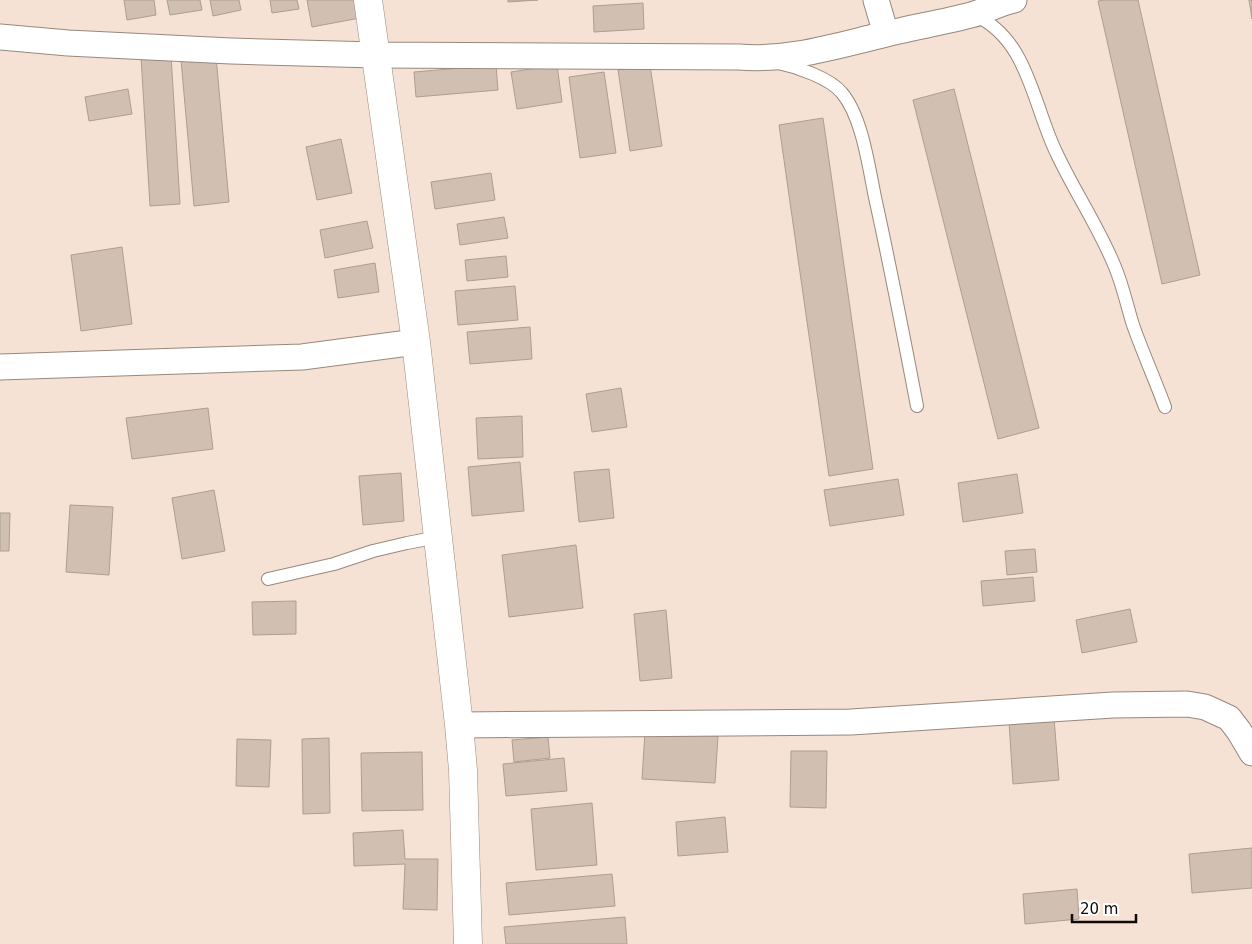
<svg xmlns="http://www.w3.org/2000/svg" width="1252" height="944" font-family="'DejaVu Sans',sans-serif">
  <rect width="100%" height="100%" fill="#f5e2d5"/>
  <!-- building -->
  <path fill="#d1bfb2" stroke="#ae9d91" d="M124,0H154L156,15L127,20Z
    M167,0H200L202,10L170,15Z
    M210,0H239L241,10L213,16Z
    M270,0H297L299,9L272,13Z
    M307,0H357L360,18L312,27Z
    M508,0H538L508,2Z
    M1104,0H1138L1200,275L1162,284L1098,1Z
    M1249,0H1252V19Z
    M643,3L644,29L594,32L593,6Z
    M171,55L180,204L150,206L141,57Z
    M216,56L229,202L194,206L181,60Z
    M496,65L498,90L416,97L414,72Z
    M557,65L562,102L517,109L511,72Z
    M650,65L662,146L630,151L618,70Z
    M604,72L616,153L580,158L569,77Z
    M128,89L132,114L89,121L85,97Z
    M954,89L1039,428L998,439L913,100Z
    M823,118L873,469L829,476L779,125Z
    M341,139L352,193L317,200L306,147Z
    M491,173L495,200L435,209L431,182Z
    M504,217L508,238L460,245L457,224Z
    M367,221L373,248L325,258L320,230Z
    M122,247L132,324L81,331L71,255Z
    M506,256L508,277L467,281L465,260Z
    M375,263L379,292L338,298L334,270Z
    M515,286L518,320L458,325L455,291Z
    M530,327L532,359L470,364L467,332Z
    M621,388L627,427L592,432L586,394Z
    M208,408L213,449L132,459L126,418Z
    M522,416L523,457L478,459L476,418Z
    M520,462L524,511L472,516L468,467Z
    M609,469L614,518L579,522L574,472Z
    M401,473L404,521L363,525L359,476Z
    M1017,474L1023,513L963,522L958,483Z
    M898,479L904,515L830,526L824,490Z
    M214,490L225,551L182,559L172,498Z
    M70,505L113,507L109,575L66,572Z
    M0,513H10L9,551H0Z
    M576,545L583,608L509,617L502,555Z
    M1035,549L1037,572L1007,575L1005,551Z
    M1033,577L1035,601L983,606L981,581Z
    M296,601V634L253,635L252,602Z
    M1130,609L1137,642L1082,653L1076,620Z
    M666,610L672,678L640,681L634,614Z
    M1054,718L1059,780L1013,784L1009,722Z
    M645,732L718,736L715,783L642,779Z
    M548,737L550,758L514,762L512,740Z
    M329,738L330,813L303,814L302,739Z
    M237,739L271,740L269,787L236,786Z
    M791,751H827L826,808L790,807Z
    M422,752L423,810L362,811L361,753Z
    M564,758L567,791L506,796L503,764Z
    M592,803L597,865L536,870L531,809Z
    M725,817L728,852L678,856L676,822Z
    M403,830L405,859H438L437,910L403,909L405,864L354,866L353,833Z
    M1252,848V888L1192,893L1189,854Z
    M612,874L615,906L509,915L506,883Z
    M1077,889L1079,919L1025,924L1023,894Z
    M625,917L627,944H506L504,927Z"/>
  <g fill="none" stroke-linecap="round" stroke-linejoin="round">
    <defs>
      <path id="lane" d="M974,15C1028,38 1033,105 1056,152C1074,191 1099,227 1115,267C1123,286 1127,306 1133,325C1143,353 1155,380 1165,407
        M778,63C797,67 830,78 842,93C863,118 869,170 876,202C891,270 904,338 917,406
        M268,579L334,564L373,551L407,543L438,537"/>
      <path id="street" d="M876,0L886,34
        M0,37L68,43L231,51L375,55L739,57C786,61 832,47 878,36C909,28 940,23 971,15C986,11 999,3 1014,0
        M0,367L302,357L416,342
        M459,725L851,722L1113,705L1187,704L1205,707L1229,718L1239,731L1252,753"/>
      <path id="secondary" d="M368,0L416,342L459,725L463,770L468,944"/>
    </defs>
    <!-- lane casing -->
    <use href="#lane" stroke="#98887c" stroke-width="14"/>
    <!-- street casing -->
    <use href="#street" stroke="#98887c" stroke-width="27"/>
    <!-- secondary casing -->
    <use href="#secondary" stroke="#98887c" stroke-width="29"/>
    <!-- lane -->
    <use href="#lane" stroke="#fff" stroke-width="12"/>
    <!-- street -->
    <use href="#street" stroke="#fff" stroke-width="25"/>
    <!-- secondary -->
    <use href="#secondary" stroke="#fff" stroke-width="28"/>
  </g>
  <!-- scale -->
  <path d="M1072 914v8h64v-8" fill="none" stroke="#100a06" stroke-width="2.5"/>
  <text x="1080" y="914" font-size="15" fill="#100a06" stroke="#ffffff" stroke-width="4" paint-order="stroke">20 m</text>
</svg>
